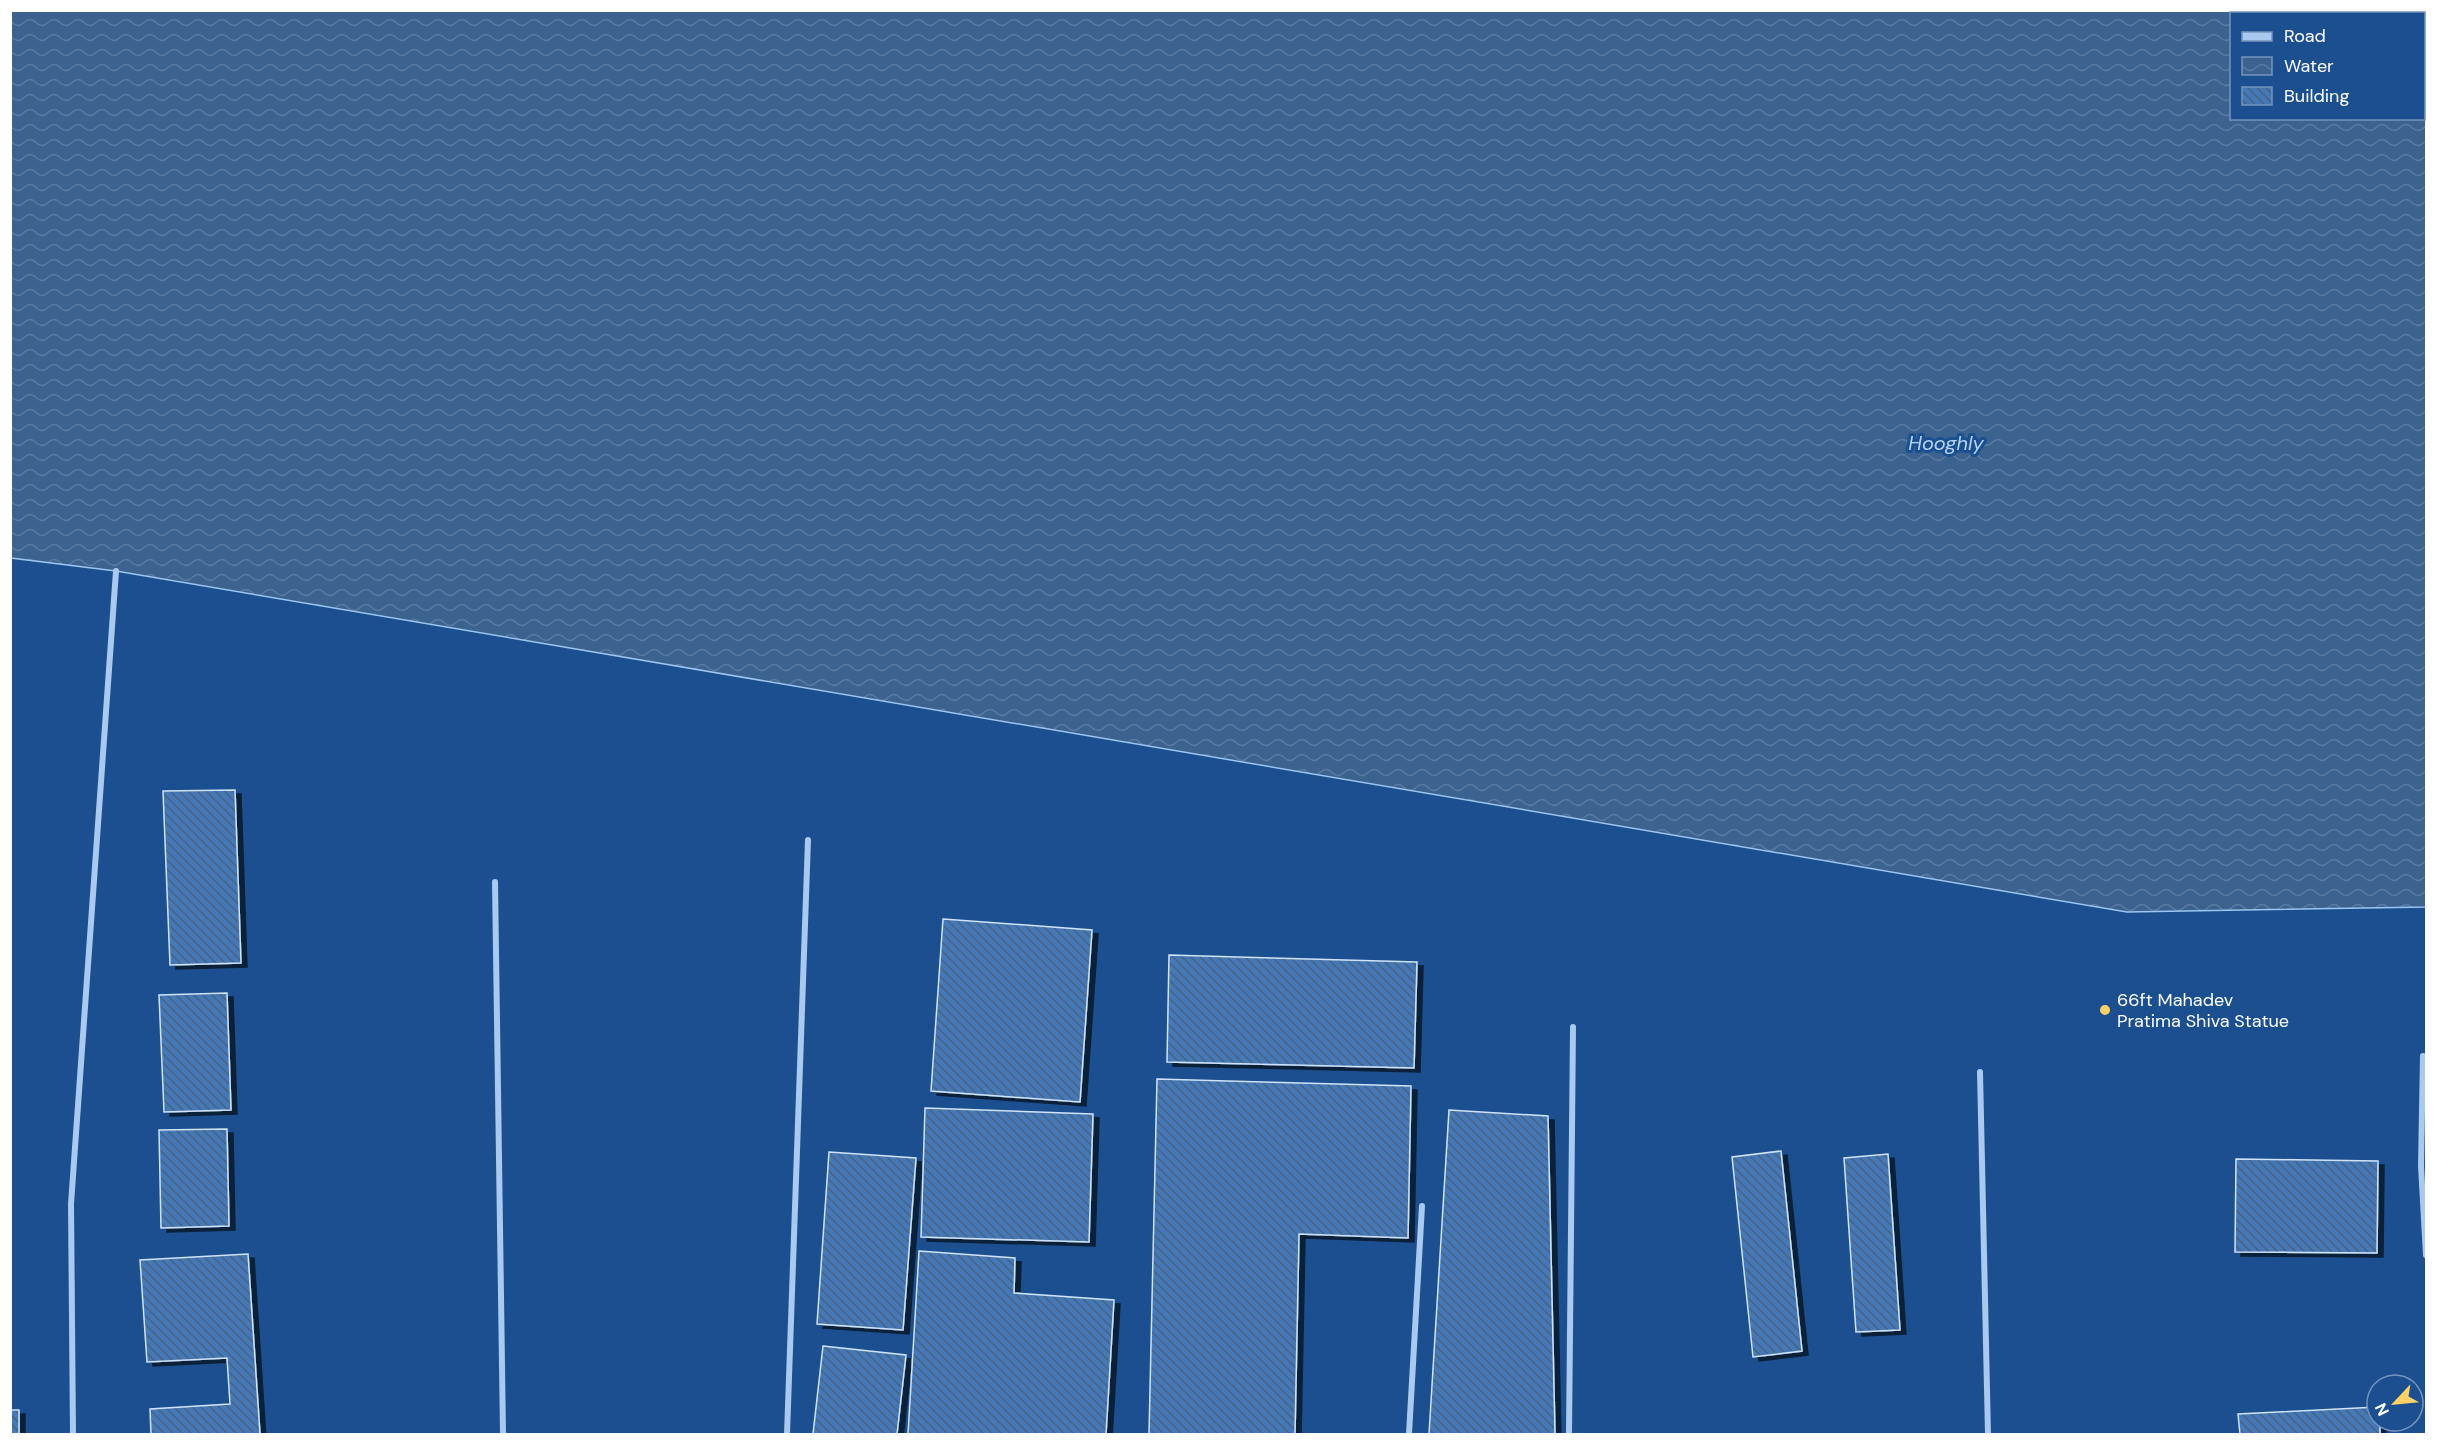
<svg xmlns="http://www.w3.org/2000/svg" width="2437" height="1445" font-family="'DM Sans',sans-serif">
  <defs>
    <pattern id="water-waves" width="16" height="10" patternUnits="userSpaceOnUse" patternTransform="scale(1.5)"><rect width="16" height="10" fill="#3c6290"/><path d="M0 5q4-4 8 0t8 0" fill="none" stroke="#597aa1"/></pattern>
    <pattern id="building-back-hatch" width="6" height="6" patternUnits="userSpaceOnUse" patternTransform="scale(1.5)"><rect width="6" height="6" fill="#4478b7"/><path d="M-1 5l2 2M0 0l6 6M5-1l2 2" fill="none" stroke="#486282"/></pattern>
    <filter id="shadow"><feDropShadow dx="6" dy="4" stdDeviation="0" flood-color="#0009"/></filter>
  </defs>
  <rect width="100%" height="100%" fill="#1b4f8f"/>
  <!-- water -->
  <path fill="url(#water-waves)" stroke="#9cc4f0" stroke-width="1.5" fill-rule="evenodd" d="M11,11H2426V907L2127,912L116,571L11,558ZM2232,14H2424V118H2232Z"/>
  <!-- building -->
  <path fill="url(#building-back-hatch)" stroke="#cfe3fa" stroke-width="1.5" filter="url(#shadow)" d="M235,790L241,963L170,965L163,791Z
    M943,919L1092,930L1080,1102L931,1091Z
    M1169,955L1417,962L1414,1068L1167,1062Z
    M227,993L231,1110L164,1112L159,995Z
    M1157,1079L1411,1086L1408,1238L1299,1234L1295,1434H1149Z
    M925,1108L1093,1114L1089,1242L921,1237Z
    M1449,1110L1548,1116L1555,1434H1429Z
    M227,1129L229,1226L161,1228L159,1130Z
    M1781,1151L1802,1351L1753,1357L1732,1157Z
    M829,1152L916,1158L903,1330L817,1324Z
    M1888,1154L1900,1330L1856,1332L1844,1158Z
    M2236,1159L2378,1161L2377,1253L2235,1252Z
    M919,1251L1015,1258L1014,1293L1114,1300L1106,1434H908Z
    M248,1254L260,1434H151L150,1409L230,1404L227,1358L147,1362L140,1260Z
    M823,1346L906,1355L897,1434H813Z
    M2377,1407V1421H2380V1434H2240L2238,1414Z
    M10,1410H19V1434H10Z"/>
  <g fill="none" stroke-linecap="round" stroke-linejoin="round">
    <!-- minor -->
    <path stroke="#a9c9ee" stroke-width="6" d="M495,882L503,1434
      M2423,1056L2421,1166L2426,1255
      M1980,1072L1988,1434
      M73,1434L71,1204L116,571
      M787,1434L808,840
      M1409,1434L1422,1206
      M1569,1434L1573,1027"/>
  </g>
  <!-- markers -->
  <circle fill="#ffd166" stroke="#1b4f8f" stroke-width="2" cx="2105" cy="1010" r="6"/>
  <g text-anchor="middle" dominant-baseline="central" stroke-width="6" stroke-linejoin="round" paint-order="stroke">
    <!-- poi labels -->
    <g font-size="18" fill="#fff" stroke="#1b4f8f" text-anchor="start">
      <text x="2117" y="1000">66ft Mahadev<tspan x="2117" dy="21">Pratima Shiva Statue</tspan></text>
    </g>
    <!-- water labels -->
    <g font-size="20" font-style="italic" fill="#b5d3f5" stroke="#1b4f8f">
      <text x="1946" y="443">Hooghly</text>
    </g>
  </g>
  <!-- border -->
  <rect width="2437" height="1445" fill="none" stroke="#ffffff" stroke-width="24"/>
  <!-- legend -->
  <rect x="2230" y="12" width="195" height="108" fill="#1b4f8f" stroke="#7695bc" stroke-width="1.5"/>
  <rect x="2242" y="32" width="30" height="9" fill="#a9c9ee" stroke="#7695bc" stroke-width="1.5"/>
  <text x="2284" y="42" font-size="18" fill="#ffffff">Road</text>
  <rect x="2242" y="57" width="30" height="18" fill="url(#water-waves)" stroke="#7695bc" stroke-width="1.5"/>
  <text x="2284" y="72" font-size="18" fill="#ffffff">Water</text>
  <rect x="2242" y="87" width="30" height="18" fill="url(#building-back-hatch)" stroke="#7695bc" stroke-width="1.5"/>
  <text x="2284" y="102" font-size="18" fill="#ffffff">Building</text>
  <!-- north arrow -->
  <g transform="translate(2395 1403) rotate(244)"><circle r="28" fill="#1b4f8f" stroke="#7695bc" stroke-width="1.5"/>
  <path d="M0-4.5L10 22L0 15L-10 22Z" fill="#ffd166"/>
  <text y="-9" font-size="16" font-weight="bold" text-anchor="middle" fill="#ffffff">N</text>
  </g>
</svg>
